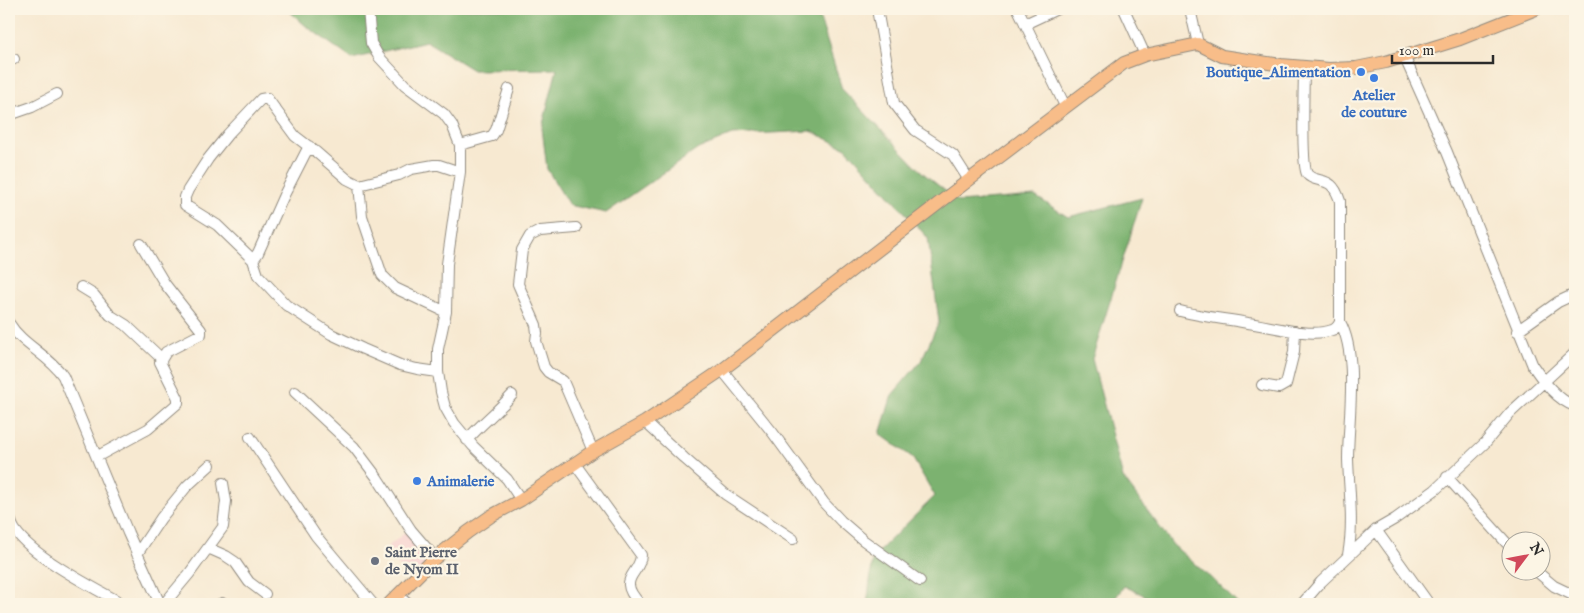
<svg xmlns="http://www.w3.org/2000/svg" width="1584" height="613" font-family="'IM FELL English',serif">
  <rect width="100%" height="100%" fill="#fcf5e5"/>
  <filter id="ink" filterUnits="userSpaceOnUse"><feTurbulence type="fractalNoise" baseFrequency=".02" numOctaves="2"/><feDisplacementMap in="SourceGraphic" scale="10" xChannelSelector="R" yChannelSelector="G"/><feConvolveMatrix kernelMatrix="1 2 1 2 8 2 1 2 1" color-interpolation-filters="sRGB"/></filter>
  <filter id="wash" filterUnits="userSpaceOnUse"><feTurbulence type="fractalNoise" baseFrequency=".0096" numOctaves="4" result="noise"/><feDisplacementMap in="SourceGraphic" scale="20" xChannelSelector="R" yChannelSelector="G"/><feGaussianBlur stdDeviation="1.12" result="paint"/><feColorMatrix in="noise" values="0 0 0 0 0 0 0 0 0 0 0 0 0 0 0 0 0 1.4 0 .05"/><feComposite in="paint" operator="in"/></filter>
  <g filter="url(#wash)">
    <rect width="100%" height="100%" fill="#f7e9d1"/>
    <!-- built -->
    <path fill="#f7d0cf" d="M407,531L431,559L410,580L385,549Z"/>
    <!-- forest -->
    <path fill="#7bb270" stroke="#536e4e" d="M287,9H817L842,89L923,173L959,202L1035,196L1068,217L1142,198L1092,359L1123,478L1173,545L1219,585L1238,604H1163L1124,586L1111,604H867L873,557L935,496L912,457L880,434L892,395L921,361L939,322L928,238L846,148L811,131L732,135L698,149L606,213L569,205L547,169L542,128L557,69L473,70L426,41L352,59L306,26Z"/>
  </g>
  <g filter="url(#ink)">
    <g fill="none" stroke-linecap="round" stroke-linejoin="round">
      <defs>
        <path id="minor" d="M368,9L371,43L379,57L405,85L444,114L452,125L460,145V172L447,264L446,312L438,349V372L441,392L445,407L454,423L473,446L507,479L521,500
          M877,9L894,103L915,130L953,155L969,180
          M1018,9L1065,106
          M1124,9L1145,55
          M1190,9L1198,44
          M1025,24L1057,9
          M1404,56L1447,152L1533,366C1544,382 1557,400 1575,406
          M9,61L14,59
          M9,115L32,107L57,94
          M460,145L492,136L496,130L509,89
          M359,185L399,175L411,169L434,165H439L460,172
          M576,228L540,231L530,236L522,250L518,284L536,325L537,333L536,341L544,367L548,372L563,381L593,451
          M253,260L258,253L284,195L309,146
          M81,287L94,295L110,315L126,325L162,359
          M1180,311C1203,317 1226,319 1248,323C1271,326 1311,338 1332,330C1336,329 1338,326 1340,322V201C1338,195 1336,189 1331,185C1325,179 1312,181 1307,174C1301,163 1304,84 1304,66
          M1340,322C1359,356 1348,420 1348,459C1349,491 1354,523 1348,555
          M9,323C22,345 49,355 63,376L128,533L160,604
          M1517,331L1558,302L1575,294
          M722,370L773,433L824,503L841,521L863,540L920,581
          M438,372L417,369L400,365L363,349L331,334L286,305L258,275L253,260L247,254L217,225L185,205V197L188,190L208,159L228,134L261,99L267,98L295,136L316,152L347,179L359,185L362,216L382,275L395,288L446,312
          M1262,385L1279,388L1286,384L1294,352L1295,331
          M295,392L354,447L376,476L411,530L435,558
          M645,422L684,458L725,494L793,539
          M250,437L316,536L373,604
          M467,440C481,424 498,411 512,395
          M98,456L148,429L178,403V398L160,362L166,352L201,334V330L165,284L141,244
          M575,464L641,555C640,576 615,577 640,604
          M1447,477L1512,549
          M9,516C11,521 12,526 15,530C33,557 94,588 123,604
          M1376,530L1429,604
          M208,548L226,556L235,562L249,582L265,594
          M137,554L161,518L187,486L210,465
          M1535,570L1554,586L1575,596
          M397,595L408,604
          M164,604L189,574L223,527L226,501L223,483
          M220,604L222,603
          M1302,604L1321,582L1376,530L1395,519L1435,490L1485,443L1510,413L1575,353"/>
        <path id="major" d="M389,604L435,558L468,532L491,516L521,500L593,451L645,422L722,370L969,180L1124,63L1145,55L1198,44L1222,56L1281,65L1329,69L1356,68L1386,62L1460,39L1536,9"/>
      </defs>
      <!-- minor casing -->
      <use href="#minor" stroke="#918a7e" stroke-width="12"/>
      <!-- major casing -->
      <use href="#major" stroke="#918a7e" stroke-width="14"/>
      <!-- minor -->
      <use href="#minor" stroke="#fff" stroke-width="10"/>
      <!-- major -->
      <use href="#major" stroke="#f8bd89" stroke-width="12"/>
    </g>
  </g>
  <!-- markers -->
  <g fill="#3f7fe0" stroke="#fcf5e5" stroke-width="2">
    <circle cx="1361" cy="72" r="5"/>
    <circle cx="1374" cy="78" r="5"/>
    <circle cx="417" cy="481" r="5"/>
  </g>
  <circle fill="#6b7280" stroke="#fcf5e5" stroke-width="2" cx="375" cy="561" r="5"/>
  <g text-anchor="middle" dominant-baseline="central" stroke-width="4.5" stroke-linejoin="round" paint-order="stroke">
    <!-- shop labels -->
    <g font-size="15" font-weight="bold" fill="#366cbe" stroke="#fcf5e5" text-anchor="end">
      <text x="1351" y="72">Boutique_Alimentation</text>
      <text x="1374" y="95" text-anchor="middle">Atelier<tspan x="1374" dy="17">de couture</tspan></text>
      <text x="427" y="481" text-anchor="start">Animalerie</text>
    </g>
    <!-- worship labels -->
    <g font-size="15" font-weight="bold" fill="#5b616d" stroke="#fcf5e5" text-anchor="start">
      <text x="385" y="552">Saint Pierre<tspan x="385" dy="17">de Nyom II</tspan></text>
    </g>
  </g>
  <!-- margin -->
  <rect width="1584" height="613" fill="none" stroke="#fcf5e5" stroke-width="30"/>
  <!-- north arrow -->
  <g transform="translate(1526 556) rotate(58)"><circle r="24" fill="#fcf5e5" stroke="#a8a49b"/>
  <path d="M0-4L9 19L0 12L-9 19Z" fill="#d1495b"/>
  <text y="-8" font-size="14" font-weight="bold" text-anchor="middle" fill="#2b2b2b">N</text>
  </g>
  <!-- scale -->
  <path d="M1392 55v8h101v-8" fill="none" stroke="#2b2b2b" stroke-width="2.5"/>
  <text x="1399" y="55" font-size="15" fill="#2b2b2b" stroke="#fcf5e5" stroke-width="4" paint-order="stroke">100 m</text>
</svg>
